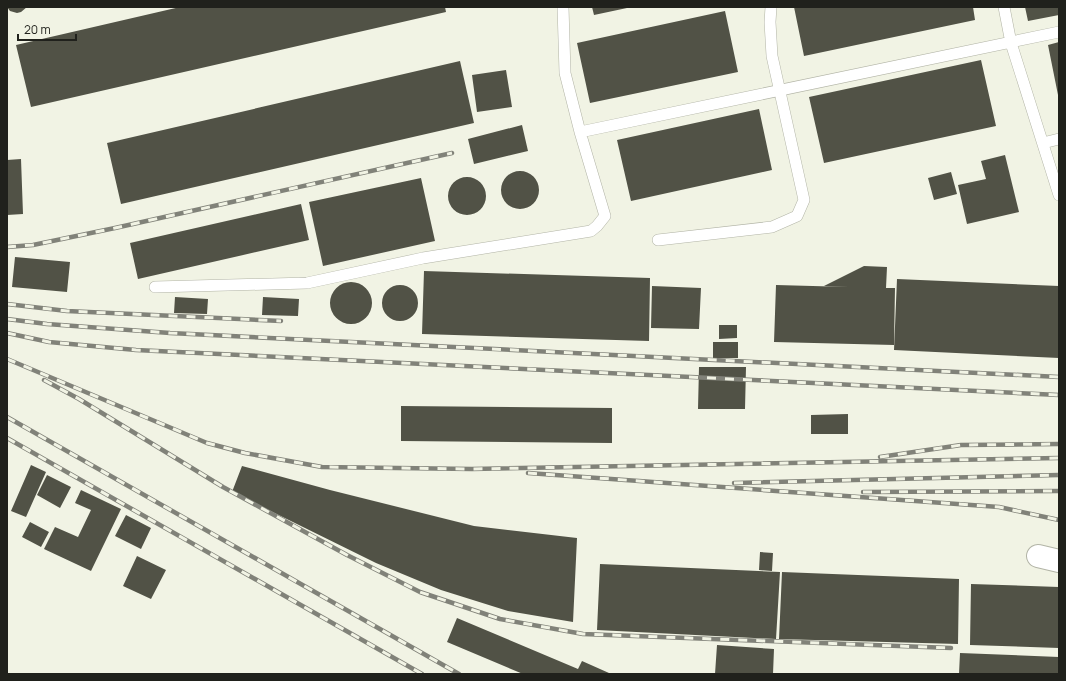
<svg xmlns="http://www.w3.org/2000/svg" width="1066" height="681" font-family="Manrope,sans-serif">
  <rect width="100%" height="100%" fill="#f1f3e4"/>
  <!-- building -->
  <path fill="#515246" d="M7,7H27L21,12L17,13L10,11Z
    M180,7H445L446,12L31,107L16,45Z
    M592,7H627V8L594,15Z
    M794,7H973L975,20L804,56Z
    M1025,7H1059V15L1028,21Z
    M725,11L738,72L590,103L577,43Z
    M1059,42V95H1058L1048,45Z
    M981,60L996,126L824,163L809,97Z
    M460,61L474,123L121,204L107,143Z
    M506,70L512,107L477,112L472,75Z
    M759,109L772,170L631,201L617,140Z
    M522,125L528,151L474,164L468,139Z
    M1005,155L1019,212L967,224L958,185L986,179L981,161Z
    M21,159L23,214L7,215V160Z
    M501 190a19 19 0 1 1 38 0a19 19 0 1 1-38 0Z
    M951,172L957,194L934,200L928,178Z
    M448 196a19 19 0 1 1 38 0a19 19 0 1 1-38 0Z
    M421,178L435,241L323,266L309,202Z
    M301,204L309,240L138,279L130,243Z
    M15,257L70,262L67,292L12,287Z
    M864,266L887,267L886,288H895L894,345L774,342L776,285L849,287L824,286Z
    M424,271L650,278L649,341L422,334Z
    M897,279L1059,286V358L894,350Z
    M330 303a21 21 0 1 1 42 0a21 21 0 1 1-42 0Z
    M382 303a18 18 0 1 1 36 0a18 18 0 1 1-36 0Z
    M652,286L701,288L699,329L651,328Z
    M175,297L208,299L207,314L174,313Z
    M263,297L299,299L298,316L262,315Z
    M719,325H737V338L719,339Z
    M713,342H738V358H713Z
    M699,367H746L745,409H698Z
    M401,406L612,408V443L401,441Z
    M848,414V434H811V415Z
    M31,465L46,472L26,517L11,511Z
    M242,466L330,490L474,526L577,538L573,622L508,611L441,590L376,563L232,492Z
    M47,475L71,487L60,508L37,495Z
    M81,490L121,509L91,571L44,549L55,527L78,537L91,510L75,503Z
    M126,515L151,528L141,549L115,536Z
    M30,522L49,532L41,547L22,537Z
    M760,552L773,553L772,571L759,570Z
    M137,556L166,570L151,599L123,586Z
    M600,564L780,572L776,639L597,630Z
    M782,572L959,579L958,644L779,639Z
    M971,584L1059,587V648L970,645Z
    M457,618L578,669L582,661L609,673L608,674H523L447,642Z
    M717,645L774,649L773,674H715Z
    M960,653L1059,657V674H959Z"/>
  <g fill="none" stroke-linecap="round" stroke-linejoin="round">
    <defs>
      <path id="service" d="M563,7L565,73L580,132L1059,32
        M1004,7L1011,43L1059,195
        M1043,143L1059,139
        M658,240L772,227L797,216L804,200L772,56L770,22L771,7
        M155,287L307,283L423,258L591,231L597,226L605,216L580,132"/>
      <path id="minor" d="M1038,556L1059,561"/>
    </defs>
    <!-- service casing -->
    <use href="#service" stroke="#b2b4a6" stroke-width="12"/>
    <!-- minor casing -->
    <use href="#minor" stroke="#b2b4a6" stroke-width="24"/>
    <!-- service -->
    <use href="#service" stroke="#fff" stroke-width="11"/>
    <!-- minor -->
    <use href="#minor" stroke="#fff" stroke-width="22"/>
    <defs>
      <path id="rail" d="M7,247L33,245L115,228L452,153
        M7,304L67,311L281,321
        M7,319L47,324L170,333L1059,377
        M7,333L49,342L136,350L1059,395
        M7,359L207,443L245,453L322,467L472,469L1059,458
        M44,380L79,399L223,487L347,555L420,592L500,619L583,634L951,648
        M7,417L459,674
        M7,438L422,674
        M880,457L961,445L1059,444
        M528,473L999,507L1059,520
        M734,483L1059,475
        M863,492L1059,491"/>
    </defs>
    <!-- rail casing -->
    <use href="#rail" stroke="#818279" stroke-width="4.5"/>
    <!-- rail -->
    <use href="#rail" stroke="#f1f3e4" stroke-width="3" stroke-dasharray="9" stroke-linecap="butt"/>
  </g>
  <!-- border -->
  <rect width="1066" height="681" fill="none" stroke="#20211c" stroke-width="16"/>
  <!-- scale -->
  <path d="M18 34v6h58v-6" fill="none" stroke="#20211c" stroke-width="2"/>
  <text x="24" y="34" font-size="12" fill="#20211c" stroke="#f1f3e4" stroke-width="3" paint-order="stroke">20 m</text>
</svg>
